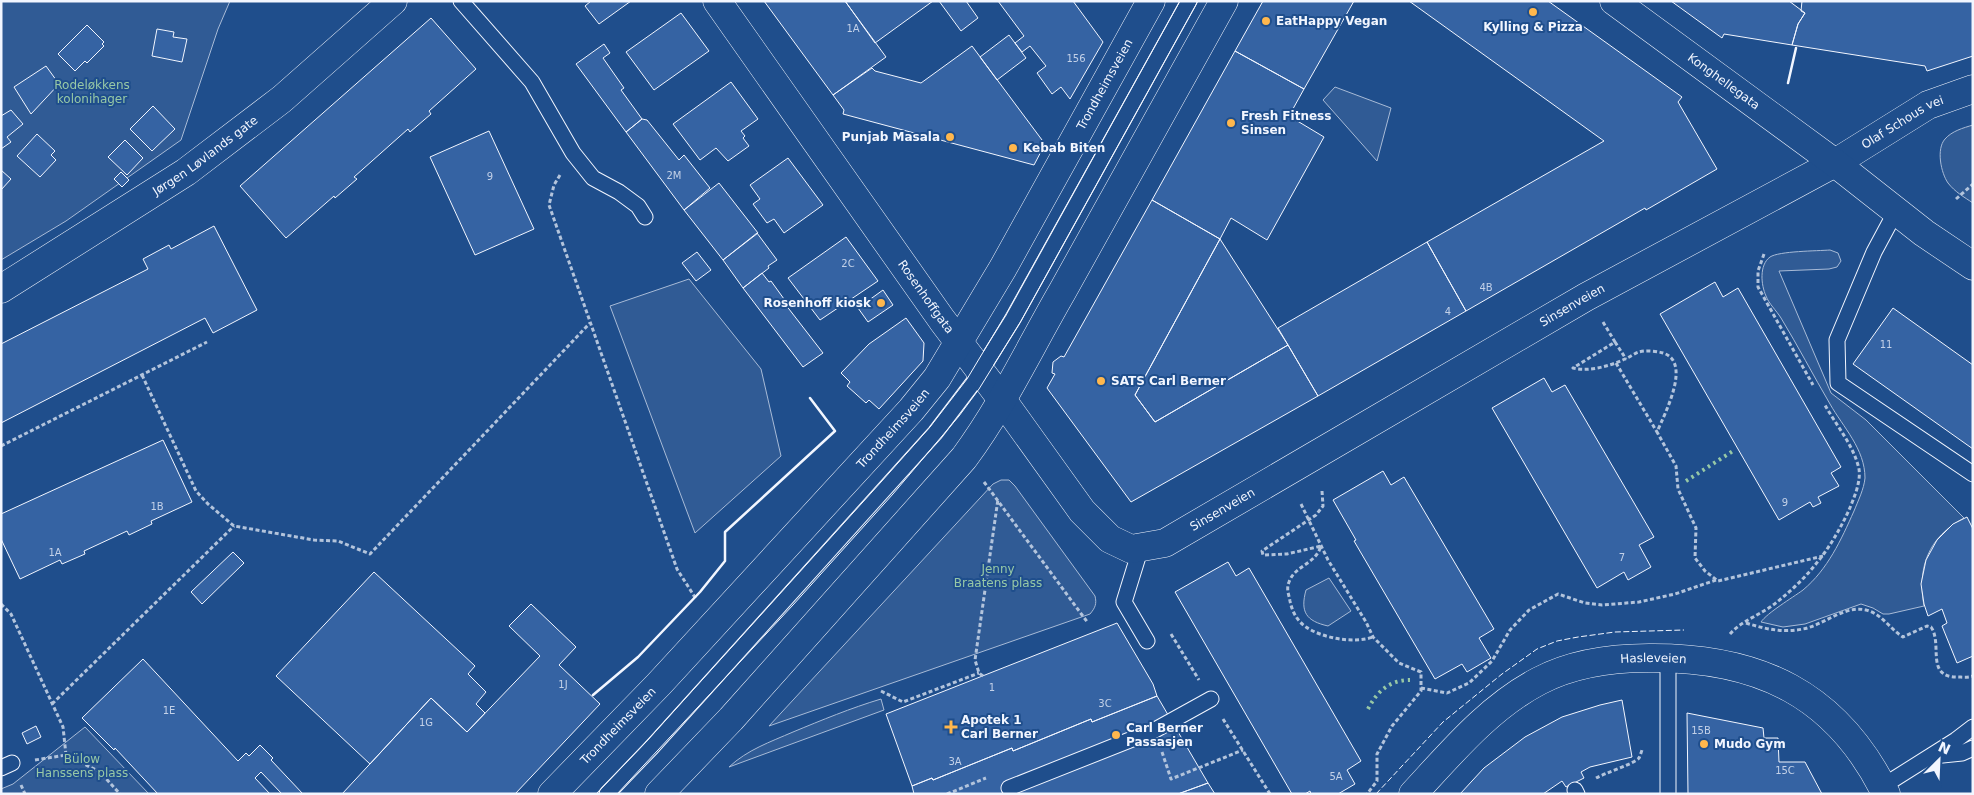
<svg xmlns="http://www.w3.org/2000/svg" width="1974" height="795" font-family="'DejaVu Sans',sans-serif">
  <rect width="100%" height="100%" fill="#1f4e8c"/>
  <!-- green -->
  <path fill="#305b95" stroke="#a8bbd7" d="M1,1H230L218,29L181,140L66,221L1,260Z
    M1335,87L1391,108L1377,161L1323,100Z
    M1973,125V203C1964,197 1955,192 1948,183C1941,173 1936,149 1945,139C1952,131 1963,128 1973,125Z
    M1830,250L1838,253L1841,261L1837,267L1829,269L1779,271L1831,393L1866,420L1964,518C1928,537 1917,568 1924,606L1889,614H1883L1873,608L1861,604L1805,624L1783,627L1761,622C1767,613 1792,598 1803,590C1828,569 1841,540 1854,511C1858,501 1864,489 1865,478C1865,449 1843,427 1830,404C1813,375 1798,346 1781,318C1776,310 1769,304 1766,296C1761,285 1759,265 1770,257C1779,251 1817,251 1830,250Z
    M689,279L761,369L781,456L695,533L610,306Z
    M1001,480H1009L1015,486L1095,596C1097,604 1095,608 1090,614L769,726L993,484Z
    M1329,578L1351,611L1328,626C1306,621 1300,612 1306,590Z
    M881,699L884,710L729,767C747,750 770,742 793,732C822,720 851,708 881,699Z
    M85,727L149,794H1V789L13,784Z"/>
  <!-- building -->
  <path fill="#3563a3" stroke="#f2f6ff" d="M591,1H631L599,24L585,6Z
    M764,1H845L886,57L833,95Z
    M845,1H933L875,43Z
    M939,1H966L978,18L961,31Z
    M998,1H1073L1103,42L1070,99L1061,87L1052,94L1037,73L1046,66L1030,46L1022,52L1015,43L1024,36Z
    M1263,1H1354L1304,89L1235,51Z
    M1409,1H1548L1682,97L1678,102L1717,169L1646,210L1645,208L1466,311L1427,242L1604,141Z
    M1671,1H1789L1805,13L1798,24L1792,45L1724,34L1722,38Z
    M1802,1H1973V56L1927,71L1925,66L1792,45L1798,24L1805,13L1801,11Z
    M681,13L709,51L654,90L626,52Z
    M431,18L476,69L429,111L431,114L410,132L408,129L354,177L357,179L335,198L334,196L286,238L240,186Z
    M87,25L104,42L102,44L104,46L87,63L85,61L75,71L58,54Z
    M157,29L174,32L173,37L187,39L182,62L152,56Z
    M1009,35L1026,58L997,80L980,57Z
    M604,44L610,53L603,58L624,88L621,90L642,119L626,132L576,64Z
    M972,46L1045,144L1034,165L843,114L844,110L833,95L872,68L875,71L921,83Z
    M1235,51L1304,89L1289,116L1324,137L1267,240L1231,218L1220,239L1152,200Z
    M46,66L59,84L31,114L14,87Z
    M731,82L758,119L741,131L745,136L743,138L749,146L728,161L716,148L700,160L673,124Z
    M153,106L175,129L152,151L130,129Z
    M11,110L23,124L7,137L11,142L1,149V116Z
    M642,119L647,120L679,160L684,155L710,188L684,210L626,132Z
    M489,131L534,229L475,255L430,157Z
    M37,134L55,151L51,155L56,160L40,177L17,156Z
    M125,140L143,158L127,175L108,157Z
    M788,158L823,205L784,233L774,219L767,223L753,204L760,199L750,185Z
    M1,170L11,179L1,190Z
    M121,172L129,180L122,187L114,179Z
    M719,183L758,233L723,260L684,210Z
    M1152,200L1220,239L1135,395L1155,422L1288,345L1318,396L1131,502L1047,388L1055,374L1052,373L1053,362L1061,356L1064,357Z
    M214,226L257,310L213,333L205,318L1,423V344L148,269L143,259L169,245L171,249Z
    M757,233L777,260L768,266L769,268L743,288L723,260Z
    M846,237L878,281L820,320L788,278Z
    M1220,239L1288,345L1155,422L1135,395Z
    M1427,242L1466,311L1318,396L1278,328Z
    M697,252L711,270L696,281L682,263Z
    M762,273L769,282L771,281L784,299L782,300L823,353L803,367L743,288Z
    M1715,282L1723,297L1738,288L1841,467L1831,473L1839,486L1818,497L1821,503L1813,507L1810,502L1779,520L1660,314Z
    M883,290L893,305L868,322L858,308Z
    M1893,308L1973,365V449L1853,364Z
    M906,318L924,343L923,361L879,409L869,400L866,403L847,386L850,382L841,373L869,344Z
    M1544,378L1552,392L1565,385L1654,537L1639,545L1651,567L1628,580L1624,572L1597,588L1492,408Z
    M163,440L192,502L151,521L152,524L129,535L127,531L84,551L85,554L62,564L60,560L20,579L1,539V514Z
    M1383,471L1391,485L1404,477L1494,629L1479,638L1491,658L1467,672L1462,664L1435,679L1354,541L1356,540L1333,500Z
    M1967,517L1973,529V656L1957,663L1942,626L1947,623L1942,609L1928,616L1924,604L1921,584L1926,560L1937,540L1953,524Z
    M233,552L244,563L202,604L191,592Z
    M1228,562L1236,576L1249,568L1361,761L1347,770L1355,784L1338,794H1311L1310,791L1305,794H1292L1175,592Z
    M374,572L475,666L468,674L486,692L476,704L485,713L467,732L431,698L370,764L276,676Z
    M531,604L576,647L559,665L600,704L515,794H342L431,698L467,732L540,656L509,626Z
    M1117,623L1153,684L1157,696L1092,722L1091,719L1013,751L1012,748L933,780L932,778L912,786L886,714Z
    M143,659L238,761L246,753L249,756L260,745L273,758L271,760L303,794H282L261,772L255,778L270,794H158L115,748L114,750L82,718Z
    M1157,696L1208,783L1178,794H914L912,786L932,778L933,780L1012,748L1013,751L1091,719L1092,722Z
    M1622,700L1632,757L1590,767L1581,772L1584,778L1566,787L1562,781L1543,794H1460L1484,768L1525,737L1562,717L1600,705Z
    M1687,713L1763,728L1764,738H1778L1779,762H1805L1822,794H1688Z
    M36,726L41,737L27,744L22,733Z
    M1208,783L1215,794H1178Z"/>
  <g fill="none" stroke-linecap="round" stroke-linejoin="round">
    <defs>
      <path id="service" d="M461,1L532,82L573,153L593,178L619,192L638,206L645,217
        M1896,211L1874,252L1837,340L1838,383L1973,474
        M1141,547L1124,602L1147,641
        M1933,756L1962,753L1973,748
        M1,768L12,763
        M1883,786L1956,740L1973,727
        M1009,788L1155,730L1211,699
        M1575,790L1577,794
        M607,794L652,747L935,433L973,383L1013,319L1189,1
        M1668,794V658"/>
      <g id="minor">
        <path id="s1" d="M717,1L942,320L1003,401L1082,511L1110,539L1131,549L1165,543L1586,297L1835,163L1928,105L1973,89"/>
        <path id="s2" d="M1614,1L1835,163L1924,233L1973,266"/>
        <path id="s3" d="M1,289L186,172L282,99L393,1"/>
      </g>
      <g id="tertiary">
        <path id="s4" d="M1413,794C1451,753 1489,707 1539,681C1573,663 1611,658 1649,658C1759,657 1837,694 1886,794"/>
      </g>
      <g id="primary">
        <path id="s5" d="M552,794L659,684L911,410L937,378L1003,268L1151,1"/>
        <path d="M659,794L731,719L964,458C1003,405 1029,349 1062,292C1116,195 1170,98 1224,1"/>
      </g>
    </defs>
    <!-- service casing -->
    <use href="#service" stroke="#f2f6ff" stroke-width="17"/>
    <!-- minor casing -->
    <use href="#minor" stroke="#f2f6ff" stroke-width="29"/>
    <!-- tertiary casing -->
    <use href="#tertiary" stroke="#f2f6ff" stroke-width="29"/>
    <!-- primary casing -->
    <use href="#primary" stroke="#f2f6ff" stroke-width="29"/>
    <!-- path -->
    <path stroke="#b3c4dc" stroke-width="3" stroke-dasharray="4 2.5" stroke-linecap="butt" d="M560,175L554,185L549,205L677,569L696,599
      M1956,199L1973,184
      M1764,254L1758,271V287L1813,385
      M1603,322L1615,342L1573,368C1589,372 1610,366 1625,359C1630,357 1635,353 1639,352C1646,350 1656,351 1663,353C1692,362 1665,413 1657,432L1676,466L1678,489L1696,528L1695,558L1705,571L1718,581L1823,556
      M1615,342L1626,359
      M1616,363L1657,432
      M142,375L196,491L208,504L234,526L314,540L338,541L370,554L590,323
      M1,446L207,342
      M984,482L1088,623
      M1322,491L1323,506L1316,515L1262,551L1263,555L1287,554L1321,546C1315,565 1295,565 1289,582C1286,589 1289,595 1290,601C1292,611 1297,621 1306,627C1322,638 1354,644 1373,637
      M1301,504L1328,560L1366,622L1373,637L1399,663L1421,672V691L1392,726L1377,754V781L1367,794
      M1,604L11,614L63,727L66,755L100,772L120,794
      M1746,623C1765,629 1783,633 1803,629C1824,625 1844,605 1866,610C1882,614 1890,629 1903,637L1927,626L1931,627C1943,644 1925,677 1957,677C1962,677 1968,678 1973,676
      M1171,634L1199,680
      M1730,634C1742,620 1763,614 1777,602C1810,576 1832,547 1849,510C1854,498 1861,482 1859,469C1854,446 1836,425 1825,405
      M983,676L979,673L975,660L998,499
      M1421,688L1447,693L1469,683L1492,661L1510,630L1529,610L1558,594L1585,603L1602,605L1639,602L1675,594L1716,580
      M881,691L903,702L979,673
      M52,704L234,526
      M1223,719L1270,794
      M1162,752L1171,779L1243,750
      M35,760L66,755
      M1596,778C1605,773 1634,764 1639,758C1640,756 1641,753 1642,750
      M21,785L25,794
      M947,794L986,778"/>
    <!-- service -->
    <use href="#service" stroke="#1f4e8c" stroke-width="15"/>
    <!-- minor -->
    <use href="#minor" stroke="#1f4e8c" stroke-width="28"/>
    <!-- tertiary -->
    <use href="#tertiary" stroke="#1f4e8c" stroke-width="28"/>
    <!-- primary -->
    <use href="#primary" stroke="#1f4e8c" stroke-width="28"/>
    <!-- tram -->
    <path stroke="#f2f6ff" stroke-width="1" d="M596,794L645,743L881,482L930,427L967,379L1006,314L1180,1
      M617,794L793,605L893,494L959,416L979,389L1021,321L1198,1"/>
    <!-- hedge -->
    <path stroke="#97c8a6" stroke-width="4" stroke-dasharray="2.5 4" stroke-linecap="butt" d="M1686,481L1733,451
      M1368,709C1377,691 1390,680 1410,680"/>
    <!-- fence -->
    <path stroke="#f2f6ff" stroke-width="1" stroke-dasharray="6 2.5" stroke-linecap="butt" d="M1376,794L1443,722L1502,674L1537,649L1557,641L1578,637L1615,632L1684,630"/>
    <!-- wall -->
    <path stroke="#f2f6ff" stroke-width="2.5" d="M1788,83L1796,48
      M593,695L638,657L700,592L725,561V532L835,431L810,398"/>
  </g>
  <!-- markers -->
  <g fill="#ffb74d" stroke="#1f4e8c" stroke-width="2">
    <circle cx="1533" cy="12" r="5"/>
    <circle cx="1266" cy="21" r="5"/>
    <circle cx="1231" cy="123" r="5"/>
    <circle cx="950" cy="137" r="5"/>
    <circle cx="1013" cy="148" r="5"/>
    <circle cx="881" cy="303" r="5"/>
    <circle cx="1101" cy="381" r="5"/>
    <path d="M948.5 719.5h5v5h5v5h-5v5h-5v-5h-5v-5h5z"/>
    <circle cx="1116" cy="735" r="5"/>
    <circle cx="1704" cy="744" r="5"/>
  </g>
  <g text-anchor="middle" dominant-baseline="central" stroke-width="4" stroke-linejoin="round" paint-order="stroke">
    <!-- number labels -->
    <g font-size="10" fill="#c3d1e8">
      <text x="853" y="28">1A</text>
      <text x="1076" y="58">156</text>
      <text x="674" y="175">2M</text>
      <text x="490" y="176">9</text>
      <text x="848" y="263">2C</text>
      <text x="1486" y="287">4B</text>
      <text x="1448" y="311">4</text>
      <text x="1886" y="344">11</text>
      <text x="1785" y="502">9</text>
      <text x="157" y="506">1B</text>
      <text x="55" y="552">1A</text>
      <text x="1622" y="557">7</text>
      <text x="563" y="684">1J</text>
      <text x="992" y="687">1</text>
      <text x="1105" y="703">3C</text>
      <text x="169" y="710">1E</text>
      <text x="426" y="722">1G</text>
      <text x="1701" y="730">15B</text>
      <text x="955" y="761">3A</text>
      <text x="1785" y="770">15C</text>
      <text x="1336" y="776">5A</text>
    </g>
    <!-- poi labels -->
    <g font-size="12" font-weight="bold" fill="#f2f6ff" stroke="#1f4e8c" text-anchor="start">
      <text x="1276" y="21">EatHappy Vegan</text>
      <text x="1533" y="27" text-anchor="middle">Kylling &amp; Pizza</text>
      <text x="1241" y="116">Fresh Fitness<tspan x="1241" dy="14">Sinsen</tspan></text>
      <text x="940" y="137" text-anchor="end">Punjab Masala</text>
      <text x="1023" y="148">Kebab Biten</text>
      <text x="871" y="303" text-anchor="end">Rosenhoff kiosk</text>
      <text x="1111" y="381">SATS Carl Berner</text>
      <text x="961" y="720">Apotek 1<tspan x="961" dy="14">Carl Berner</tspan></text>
      <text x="1126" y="728">Carl Berner<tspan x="1126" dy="14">Passasjen</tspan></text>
      <text x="1714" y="744">Mudo Gym</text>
    </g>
    <!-- street labels -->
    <g font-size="12" fill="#f2f6ff" stroke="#1f4e8c">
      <text stroke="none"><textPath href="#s2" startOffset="136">Konghellegata</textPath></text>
      <text stroke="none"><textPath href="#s5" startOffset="905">Trondheimsveien</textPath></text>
      <text stroke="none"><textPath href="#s1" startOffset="1574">Olaf Schous vei</textPath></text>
      <text stroke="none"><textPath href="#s3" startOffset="244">Jørgen Løvlands gate</textPath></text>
      <text stroke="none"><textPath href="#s1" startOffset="362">Rosenhoffgata</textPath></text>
      <text stroke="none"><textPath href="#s1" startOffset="1196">Sinsenveien</textPath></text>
      <text stroke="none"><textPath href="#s5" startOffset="500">Trondheimsveien</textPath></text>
      <text stroke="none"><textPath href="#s1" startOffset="791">Sinsenveien</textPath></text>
      <text stroke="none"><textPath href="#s4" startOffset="288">Hasleveien</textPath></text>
      <text stroke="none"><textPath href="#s5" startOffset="95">Trondheimsveien</textPath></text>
    </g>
    <!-- park labels -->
    <g font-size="12" fill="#97c8a6" stroke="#1f4e8c">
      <text x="92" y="85">Rodeløkkens<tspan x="92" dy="14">kolonihager</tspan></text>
      <text x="998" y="569">Jenny<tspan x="998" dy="14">Braatens plass</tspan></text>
      <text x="82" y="759">Bülow<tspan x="82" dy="14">Hanssens plass</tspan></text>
    </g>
  </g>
  <!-- border -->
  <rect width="1974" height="795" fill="none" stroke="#f2f6ff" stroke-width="5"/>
  <!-- north arrow -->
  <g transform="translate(1939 760) rotate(24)" stroke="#1f4e8c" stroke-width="4" paint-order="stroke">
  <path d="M0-4L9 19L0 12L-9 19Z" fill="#f2f6ff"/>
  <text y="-8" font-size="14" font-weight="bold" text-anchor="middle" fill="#f2f6ff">N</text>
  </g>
</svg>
